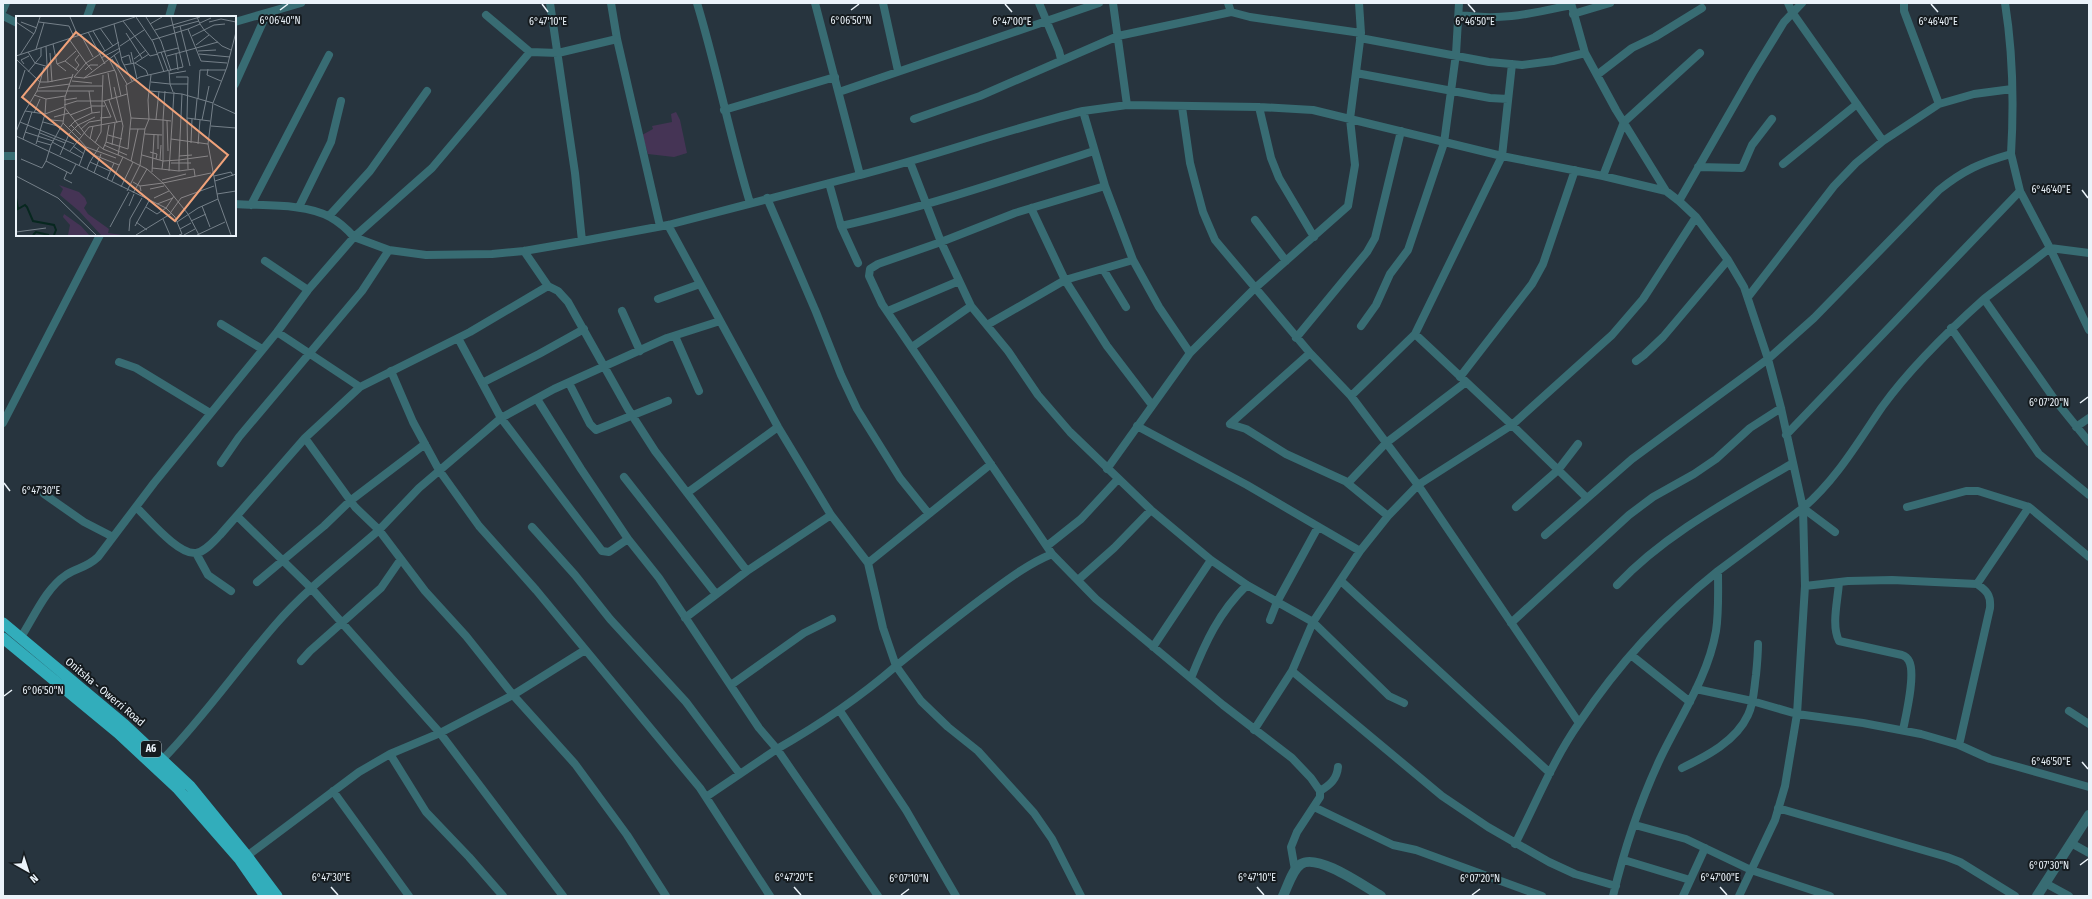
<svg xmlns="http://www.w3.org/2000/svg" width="2092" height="899" font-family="'Fira Sans Condensed',sans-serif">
  <rect width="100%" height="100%" fill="#27343e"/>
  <!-- green -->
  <path fill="#453455" d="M676,112L680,120L687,153L674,157L648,154L642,135L653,129L652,126L672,122L671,114Z"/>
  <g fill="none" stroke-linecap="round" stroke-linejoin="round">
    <!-- minor -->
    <path stroke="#386c73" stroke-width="8" d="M611,3L617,39L660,226
      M697,3C717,69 730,137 750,203
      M815,3L860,175C935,156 1008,129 1083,111L1105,186L1015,213L941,242L878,264L870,269L869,276L882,304L1052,554L1096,599L1223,705L1292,758L1311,778L1320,791V797L1297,832L1291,847L1295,870
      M883,3L898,71
      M1039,3L1059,51L1061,59
      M1113,3L1127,105
      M1228,3L1231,12
      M1571,3L1585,53L1616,110L1666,191
      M1788,3L1792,12L1883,141
      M1904,3V11L1939,104
      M3,10L6,3
      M1573,14L1610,3
      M486,15L530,52L558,53L617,39
      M1459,15C1503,21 1529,14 1571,5
      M3,16L17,23
      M87,17L92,3
      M169,17L173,3
      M235,22L301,3
      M1360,38L1489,62L1522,65L1553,61L1585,53
      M1356,73L1490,98L1508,99
      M1597,75L1632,48L1655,37L1702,8
      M235,84L267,13
      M839,92L1099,3
      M1182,107L1190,163L1196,186L1203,212L1215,240L1310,353L1351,396L1418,485L1579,723
      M1259,107L1271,158L1279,178L1314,237
      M724,110L835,77
      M1083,111L1127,105L1259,107L1313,110L1502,156L1603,176L1666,191L1679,201L1696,217L1728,260L1744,287L1768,359L1781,408L1803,508L1835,532
      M914,119L980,96L1118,36L1231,12L1250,17L1361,33
      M2011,154L2020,191L2050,248L2089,253
      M3,156H17
      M910,162L941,242L971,306L1008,351L1038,395L1070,432L1151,510L1211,560L1247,585L1313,622L1389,696L1404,703
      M1783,164L1857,104
      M1698,167L1742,168L1752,145L1772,119
      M1603,176L1624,122L1700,53
      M829,183L841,226L858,263
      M1105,186L1133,260L1159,307L1190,353
      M767,198L816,312L841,375L857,409L900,478L929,514
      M1679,201L1752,74L1784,22L1802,3
      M235,204C263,206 305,203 330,217C339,222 347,229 354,237L432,168L530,52
      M251,205L329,55
      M299,207L331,142L341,101
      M1031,208L1065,280L1107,346L1152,405
      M329,216L370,171L427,91
      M1255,220L1286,261
      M841,226C926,207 1011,178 1094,151
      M582,241L668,225L860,175
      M524,251L548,286L558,291L568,302L628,409L655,451L747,571
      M265,261L308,290
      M1103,269L1126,307
      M1748,297L1834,186L1856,163L1883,141L1939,104L1974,94L2012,89
      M658,299L700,284
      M622,311L640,351
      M888,311L959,281
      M221,324L262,349
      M987,325L1065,280L1133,260
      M1361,326L1376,305L1390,274L1408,250L1444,143L1456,54L1459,3
      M1951,328L2039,454L2089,495
      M2089,330L2050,248L1984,299L2055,400L2089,442
      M277,332L360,387
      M1415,334L1512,425L1587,498
      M675,336L699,391
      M458,338L501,418L554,389L667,338L720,321
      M1296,338L1367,252L1375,238L1401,131
      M912,347L971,306
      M1636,361L1644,355L1663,337L1728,260
      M119,362L136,368L210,413
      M391,371L413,422L439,470L479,526L536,590L700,788L770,896
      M1460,377L1532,284L1543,264L1575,170
      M482,383L539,354L584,329
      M569,383L590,424L596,430L668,401
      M1351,396L1415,334L1502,156L1512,64
      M537,399L581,469L628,539
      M3,423L100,235
      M1230,424L1246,429L1286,454L1345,481L1388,516
      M1230,424L1310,353
      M1137,426L1247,485L1360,551
      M2076,427L2089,418
      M1786,435L2020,191
      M305,438L360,387L470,332L548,286
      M221,463L239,437L362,291L389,250
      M1107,469L1190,353L1254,289L1348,206L1355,165L1350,119L1361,33L1359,3
      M624,477L716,594
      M1348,483L1386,443L1466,382
      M687,493L778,427
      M44,494L84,522L113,537
      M136,507C149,519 178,555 196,553C205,552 214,541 220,535L305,438L355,507L379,530L419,488L501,418L602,551L609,552L628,539L659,578L759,728L777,749C819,725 859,698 896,666L883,628L868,563L831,515L778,427L668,225
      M1516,507L1558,470L1578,444
      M1907,507L1966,491H1978L2029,507L2089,557
      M1803,508C1836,480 1858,442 1882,407C1911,367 1947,332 1984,299
      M237,516L311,588L440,733L563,896
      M532,527L575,575L610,619L686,702L740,774
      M1545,535L1632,459L1768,359L1814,318L1939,190C1964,170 1980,163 2011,154C2014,104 2013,53 2005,3
      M1047,546L1081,519L1118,479
      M196,553L208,575L231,591
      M1052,554C1030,563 1011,577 992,591C959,615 928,640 896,666L921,701L948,727L978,751L1034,813L1052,839L1081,896
      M868,563L991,464
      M1078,580L1114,548L1151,510
      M1341,581L1550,773
      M257,582L324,526L350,501L425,444
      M1839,582C1838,600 1831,625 1839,641L1902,655C1905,656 1907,657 1909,661C1916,674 1906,715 1903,730
      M1617,585C1666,533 1732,499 1793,463
      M1805,586L1848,581L1892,580L1977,584L2029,507
      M685,618L747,571L831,515
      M1270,620L1277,602L1318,527
      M1511,623L1629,515L1653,497L1694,474L1716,459L1750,428L1781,408
      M21,637C34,617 46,588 66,575C77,567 85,569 98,557L154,483L277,332L308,290L354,237L389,250L426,255L492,254L524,251L582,241L575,173L550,3
      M1153,647L1211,560
      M1631,655L1690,702
      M301,661L310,651L381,588L401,559
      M1292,671L1313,622L1360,551L1388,516L1418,485L1512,425L1612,335L1643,299L1696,217
      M1191,678C1205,643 1219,612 1247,585
      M731,685L804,633L832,619
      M1696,689L1752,701L1797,714L1785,786L1775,820L1739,896
      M840,711L906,810L956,896
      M2069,711L2089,724
      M1254,730L1292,671L1442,796L1488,827L1549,862L1575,874L1616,886
      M1959,745L1990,608C1991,595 1987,591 1977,584
      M390,754L426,812L469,857L503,896
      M163,759C204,717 237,669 276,624C305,590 345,560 379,530L425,591L466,636L513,695L575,764L627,835L666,896
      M1682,768C1707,756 1736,741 1748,715C1754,703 1754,688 1756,675C1757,665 1758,655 1758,644
      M333,791L409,896
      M1320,791C1330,785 1337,779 1338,767
      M706,797L777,749L878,896
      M1314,807L1393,845L1416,850L1542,896
      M1778,808L1947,857L1960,862L2015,896
      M1635,825L1686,839L1751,870L1830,896
      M2071,843L2089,853
      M1515,844C1536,803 1553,760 1579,723C1617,666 1664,614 1718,571
      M247,856L359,772L390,754L440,733L513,695L585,650
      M1624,860L1690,880
      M2045,883L2069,896
      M1613,896C1624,850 1640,802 1660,759C1680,717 1708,677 1716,631C1719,612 1718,591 1718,571L1803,508L1805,586L1797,714L1863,723L1921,734L1959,745L1990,759L2089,787
      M1683,896L1705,848"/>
    <!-- tertiary -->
    <path stroke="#386c73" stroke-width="10" d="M1283,896C1288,886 1292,870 1301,864C1318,853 1365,887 1381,896
      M2037,896L2089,815"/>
    <!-- trunk -->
    <path stroke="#32adbb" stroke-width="11" d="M3,623L125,725L190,786L247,856L277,896
      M3,638L118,733L177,788L240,860L265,896"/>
  </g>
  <!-- ticks -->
  <path fill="none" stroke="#ebf3fa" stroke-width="1.5" d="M542,4L548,12M1005,4L1012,12M1468,4L1475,12M1931,4L1938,12M280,10L288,4M851,10L859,4M2082,190L2088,198M2080,403L2088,397M4,483L10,491M4,696L12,690M2082,762L2088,769M2080,865L2088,859M331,887L338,895M794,887L801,895M1257,887L1264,895M1720,887L1727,895M901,895L909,889M1472,895L1480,889"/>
  <g text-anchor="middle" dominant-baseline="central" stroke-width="4" stroke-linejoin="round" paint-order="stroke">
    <!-- shield labels -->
    <rect fill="#151b1f" stroke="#abb2b8" stroke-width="1" x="141" y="741" width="20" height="16" rx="3"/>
    <g font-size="10" font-weight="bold" fill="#ebf3fa">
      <text x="151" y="749">A6</text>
    </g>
    <!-- street labels -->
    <g font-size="11" fill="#ebf3fa" stroke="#151b1f">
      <text transform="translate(105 692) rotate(40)">Onitsha - Owerri Road</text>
    </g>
  </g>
  <!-- overview -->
  <g transform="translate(16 16)">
    <rect width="220" height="220" fill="#27343e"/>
    <path d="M43,169L63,176L69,182L71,187L68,192L72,198L93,213L92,217L106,219H85L63,195L44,179L47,173ZM48,198L65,210L73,219H52L54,209L47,201Z" fill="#453455"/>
    <path fill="none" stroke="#07271f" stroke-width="2" d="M0,182L2,193L9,189L11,191L17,205L38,209L40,214L38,219M17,219L20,216L33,219"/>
    <path fill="none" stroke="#758089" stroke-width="1" d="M54,1L62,20M120,1L137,26L148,56M130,1L145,25L155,55M181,1L184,8L172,13L185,45L211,47M107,5L134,40L142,38M0,6L18,18M5,6L21,12M23,6L53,10L58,21M193,6L205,3L220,6M184,7L195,2M98,8L106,45L116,65M134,8L146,1M184,8L189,15L206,30L215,34M164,10L174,50M84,12L97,30M157,12L183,5M139,14L184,1M77,15L89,35M72,16L89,48M110,17L126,42M65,19L77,41M176,20L198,9L209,8M53,23L70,47L58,61L68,62L104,35M136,24L172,13M37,28L41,48L50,55M180,29L193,19M104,30L128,14M20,33L28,7M182,35L200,34M12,36L19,47L33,51M115,36L121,63M145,36L152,55M34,37L36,66M142,37L162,32M160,38L162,54M183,38L214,41M4,39L19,16L24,1M98,39L104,51M0,40L119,1M151,40L202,26M85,42L104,32M105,42L113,39L115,47M0,43L24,66L21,75M96,43L111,68M118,43L130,34M49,45L60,35M94,45L100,57L105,80L111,78M119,47L133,38M8,48L5,44L13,40M41,48L49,45L62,55M108,49L119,47L130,54L132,59M28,51L24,66H32L30,30M192,53L191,59L205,65M59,54L63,49L59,44L63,39M69,54L74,49H82M76,54L70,47L103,26M12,56L25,40V32M92,57L96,83M57,58L49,81V92L70,119L87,133M153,58L170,55M160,61H172L171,102L194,105M68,62L99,54M56,65L76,67M32,66L57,61M135,66L154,68L153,55M53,70H86M98,71L107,110L102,139M23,72L54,68M3,73L9,54M73,75L76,97M134,75L166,78L197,87M149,75L147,104L155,105M157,76L154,68H172M166,78L163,144L192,140M18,79L30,83L49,80M182,83L184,54H210M48,84L61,82M93,84L101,107M198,88L220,98M48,89L61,85H88L105,80M75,90H89M49,92L47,107L35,129L30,145L55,158L60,148L150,192L159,201L166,218L163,219M9,95L21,75H78M18,97L24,83M54,99L75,91M38,101L53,97M84,102L95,101L88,85M115,102L133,103L132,84L135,59M171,102L172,153M140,103L143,75M35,104L47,105M179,104L181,83M186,104L193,70M151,105L152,135M4,106L9,95L29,98L48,91M27,106L45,111M47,107L62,122M55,109L65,119M195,110L220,112M53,111L59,105L76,97L84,96M65,113L73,106L85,104M114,113H129M0,116L4,106L58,128M9,116L37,125M24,117L49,127M129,118L146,119M92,119L106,123M0,120L60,148M62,122L70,131L100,142M7,123L16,96M74,123L77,110M155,123L192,128M21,125L35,129M36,126L66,142M90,126L93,109M79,127L85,116L87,59M175,127L176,103M20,128L29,98L30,83M182,128L184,104M88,129L111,139M96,129L99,107M57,130L68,138M142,133V119M54,135L73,111L106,105M134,136L141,138L140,143M44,139L53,118L62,109L79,101M78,139L103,149M126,139L147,145L146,153M163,140L176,139M107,141L131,153M5,143L26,152L30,145M144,144L145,129M115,145L122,113M74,146L83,131M155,147H175M124,149L129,113L133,103L147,104V145L163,144V155L178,153L179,160M63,150L70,131M136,152L163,155M71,153L74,146L94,155M153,155L158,76M51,156L48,163L56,167M136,156L138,119M78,157L85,138M0,160L42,182L80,219M198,160L215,156L217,160M91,163L98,147M146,164L170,158M96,165L107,141L87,133L90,126L112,133L115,102L110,69L124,61L167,51L155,1M199,165L220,158M117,166L124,170L125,175M124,170L147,167L172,198L183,219M105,171L117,146M134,173L148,170M111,175L124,149M117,177L131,153L147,167L195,157M201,178L220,175M138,182L153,175M141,188L157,182M113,190L118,178M186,190L194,211M130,191L141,198L150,192L158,180M155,196L165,182L198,170M147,203L154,219M175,205L190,198M120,206L131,214M161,206L182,192L202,183M119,210L133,185M94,211L113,176M164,213L175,207M113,215L114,203L126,182M0,216L30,212M120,219L156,197M168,219L179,213M181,219L209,206M215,219L202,183L192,128L197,87L211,51L220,16"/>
    <path fill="#f0a27a" fill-opacity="0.15" stroke="#f0a27a" stroke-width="2" d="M60,16L212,139L159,205L6,81Z"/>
    <rect width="220" height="220" fill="none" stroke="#ebf3fa" stroke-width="2"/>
  </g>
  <g font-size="10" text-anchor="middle" fill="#ebf3fa" stroke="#151b1f" stroke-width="4" stroke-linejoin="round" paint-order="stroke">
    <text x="280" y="24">6°06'40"N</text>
    <text x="851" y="24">6°06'50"N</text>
    <text x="1938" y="25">6°46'40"E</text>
    <text x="548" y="25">6°47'10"E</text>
    <text x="1012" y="25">6°47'00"E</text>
    <text x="1475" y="25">6°46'50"E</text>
    <text x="2051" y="193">6°46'40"E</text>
    <text x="2049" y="406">6°07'20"N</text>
    <text x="41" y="494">6°47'30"E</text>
    <text x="43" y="694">6°06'50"N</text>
    <text x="2051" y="765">6°46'50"E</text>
    <text x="2049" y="869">6°07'30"N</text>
    <text x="331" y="881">6°47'30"E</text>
    <text x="794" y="881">6°47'20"E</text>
    <text x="1257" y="881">6°47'10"E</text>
    <text x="1720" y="881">6°47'00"E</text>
    <text x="909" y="882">6°07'10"N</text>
    <text x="1480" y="882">6°07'20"N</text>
  </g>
  <!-- border -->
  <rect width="2092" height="899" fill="none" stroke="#ebf3fa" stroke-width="8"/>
  <!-- north arrow -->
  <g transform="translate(28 871) rotate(141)" stroke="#151b1f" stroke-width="3" paint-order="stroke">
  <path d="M0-3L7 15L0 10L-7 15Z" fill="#ebf3fa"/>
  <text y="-6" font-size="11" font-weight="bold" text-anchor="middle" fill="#ebf3fa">N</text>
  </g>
</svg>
